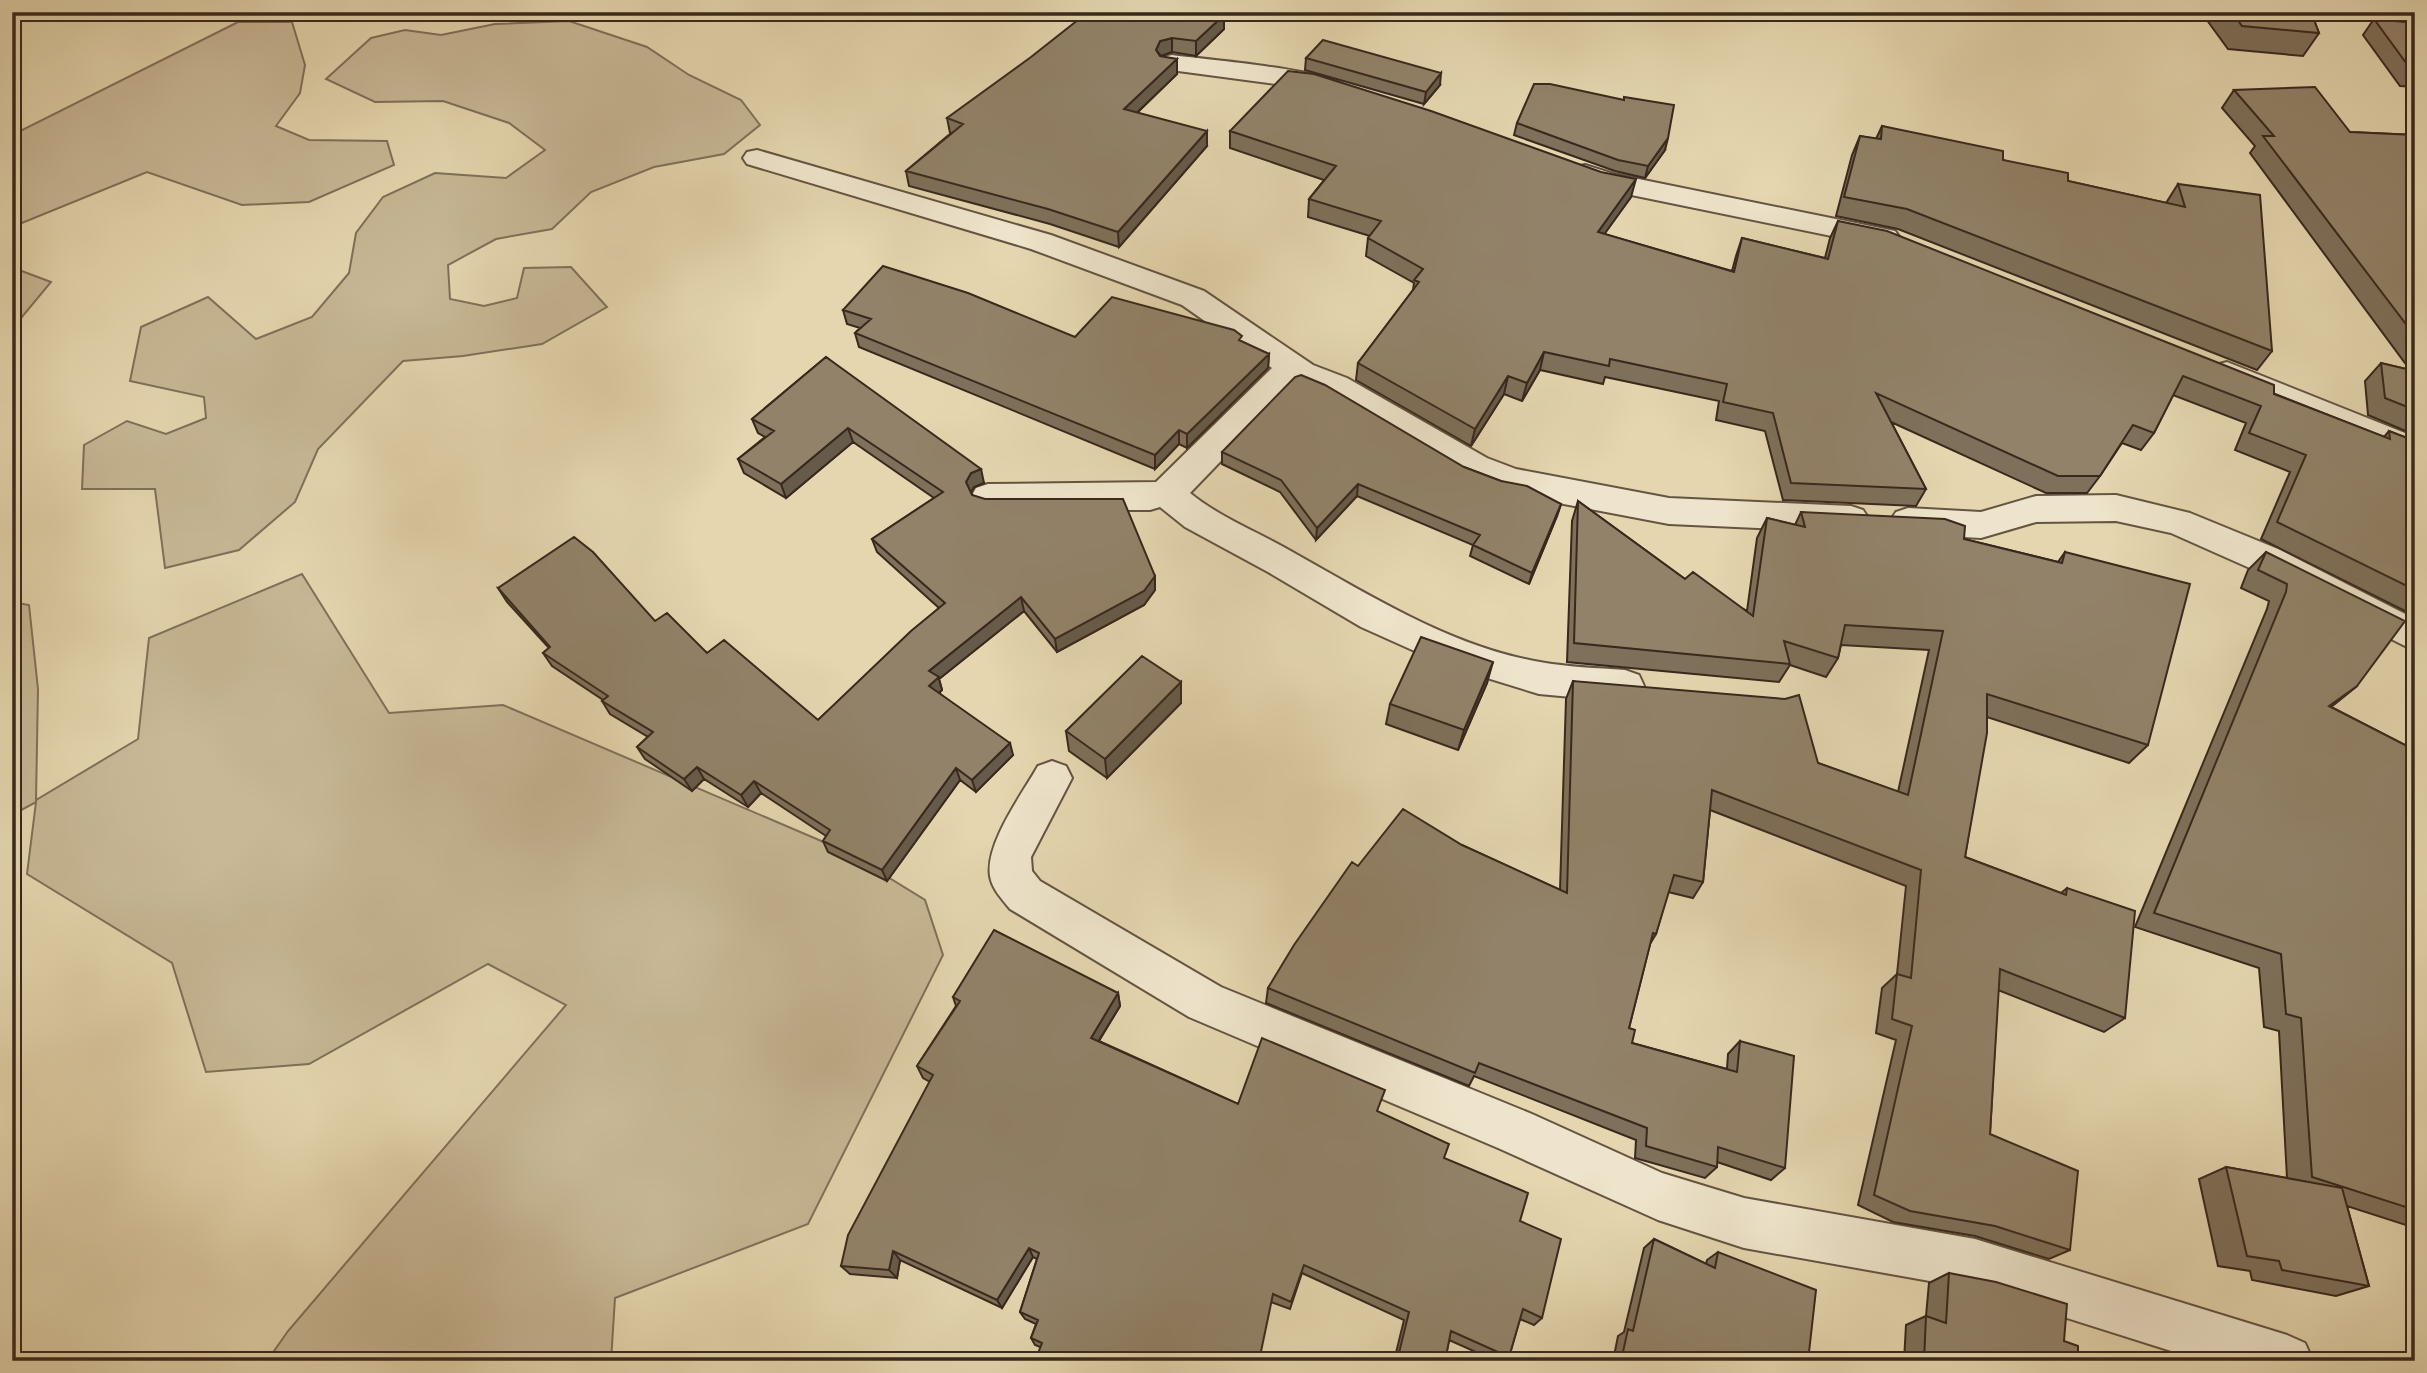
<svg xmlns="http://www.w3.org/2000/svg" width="2427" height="1373" font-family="'Libre Bodoni',serif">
  <rect width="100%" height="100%" fill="#e5d6af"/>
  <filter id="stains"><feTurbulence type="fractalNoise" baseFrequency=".00286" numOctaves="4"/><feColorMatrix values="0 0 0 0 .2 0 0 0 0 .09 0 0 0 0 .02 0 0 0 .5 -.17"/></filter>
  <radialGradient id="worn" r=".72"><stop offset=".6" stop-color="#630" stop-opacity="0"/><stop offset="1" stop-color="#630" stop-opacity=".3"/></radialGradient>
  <!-- green -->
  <path fill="#c8b896" stroke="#80705a" stroke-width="2" d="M569,21L647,47L689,75L741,100L760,125L724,154L654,167L591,192L552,229L496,239L448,265L450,299L484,306L517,298L524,268L571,267L607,307L542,344L463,356L403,361L318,449L295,502L239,550L165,568L155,489H82L84,445L127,421L166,434L206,418L204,397L130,381L141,327L208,297L256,339L312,317L349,273L356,233L383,197L435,173L506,178L545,150L509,123L443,101L375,102L326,79L371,38L405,30L441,35L495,24Z
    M238,22H292L305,65L300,93L276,126L309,140L387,141L394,165L309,202L242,205L147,172L12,227V135Z
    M19,270L51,282L12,329V271Z
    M302,574L389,713L503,705L847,852L925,900L943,955L808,1224L615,1298L611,1361H267L288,1331L566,1005L488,964L309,1064L206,1072L172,963L27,874L36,802L12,815V602L29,605L38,689L36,800L138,739L149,638Z"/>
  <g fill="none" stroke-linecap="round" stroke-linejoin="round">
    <defs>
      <path id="street" d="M1172,55C1200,59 1334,70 1345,87L1341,93L1332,95L1313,89L1163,69L1159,63L1163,57Z
        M757,150L1051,235L1204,291L1313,365L1347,378L1487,458L1516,469L1669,498L1851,506L1863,510L1869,519L1863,528L1851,532L1669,524L1511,494L1463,476L1325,394L1300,384L1293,386L1190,493C1222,519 1261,533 1296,554C1373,597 1452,647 1540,662C1567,667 1597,668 1625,670L1639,675L1644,686L1639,697L1625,702L1539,694L1448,666L1361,627L1268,572L1185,527L1160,507L1150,510H988L976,506L971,497L976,488L988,484L1156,482L1272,368L1182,305L1031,249L747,164L743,158L747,152Z
        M1585,165L1614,174L1885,229L1895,231L1900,238L1895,245L1885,247L1607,190L1575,179L1571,173L1575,167Z
        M2227,362L2415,437V463L2216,381L2211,373L2216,365Z
        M2116,495L2190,513L2278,549L2415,619V651L2252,569L2171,533L2116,521L2036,522L1981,538L1908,534L1896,530L1890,521L1896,512L1908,508L1981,512L2036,496Z
        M1052,761L1066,766L1072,778L1031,857L1032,871L1040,881L1221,987L1532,1114L1662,1173L1744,1198L1975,1239L2287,1335L2305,1343L2313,1361H2203L1975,1289L1744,1248L1658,1220L1498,1148L1189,1017L1010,909C1002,899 992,889 990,876C985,844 1022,794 1038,766Z"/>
    </defs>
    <!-- street casing -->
    <use href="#street" stroke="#645442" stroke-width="4"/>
    <!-- street -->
    <use href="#street" fill="#eee4cb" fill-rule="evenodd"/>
  </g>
  <!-- wall -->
  <path fill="#7e705a" stroke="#39281d" stroke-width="2" d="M2201,12H2311L2319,33L2303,56L2228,49Z
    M2407,12H2415V87L2400,86L2363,35L2374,19L2414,23Z
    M1224,15V29L1196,56L1172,52L1161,56L1177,74L1137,113L1207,146L1119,247L1050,224L909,186L906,171L951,133H950L947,118Z
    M1306,58L1440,85L1424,104L1305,70Z
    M2234,90L2350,132L2415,135V435L2368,415L2365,381L2381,363L2410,370L2250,153L2255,146L2222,108Z
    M1517,123L1665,150L1645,178L1615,171L1514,135Z
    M1882,126L2003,160L2068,181L2166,203L2178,184L2272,351L2257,370L1898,229L1836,216L1852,155L1860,136L1876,139Z
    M1230,131L1631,197L1604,234L1732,271L1736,256L1742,238L1825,258L1830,238L1838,221L2384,437L2389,431L2415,441V603L2405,611L2261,539L2290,472L2235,450L2246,423L2173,395L2154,433L2141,450L2122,443L2100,476L2087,493H2046L1891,422L1926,489L1916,506L1783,500L1765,431L1716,420L1719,401L1605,377L1603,384L1540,370L1522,401L1504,394L1471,446L1356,380L1358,363L1413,290L1414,283L1366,256L1368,238L1370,236L1308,217L1309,199L1324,180L1230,148Z
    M843,310L1075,337L1242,342L1269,354L1268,368L1187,448L1179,444L1155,469L859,347L855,333L860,328L847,324Z
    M826,357L984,483L974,487L971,492L972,495L1155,576V590L1144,605L1057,652L1024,611L939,679L942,690L939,693L1013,755L976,792L960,780L887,881L828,852L823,841L826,836L761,793L748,807L704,779L692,791L645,759L637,747L648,737L610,714L602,701L603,700L552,666L543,653L549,648L507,602L498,588L655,621L818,720L939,608L877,552L872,539L934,498L853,442L786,498L744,473L738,459L765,437L758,433L752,419Z
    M1222,452L1464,467L1561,504L1557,516L1529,584L1470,556L1473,545L1357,496L1316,540L1280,492L1222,464Z
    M1578,501L1685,579L1747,611L1757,538L1767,518L1795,525L1801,512L1964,539L2058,562L2065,552L2148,745L2129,763L1987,717L1965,857L2061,893L2067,888L2125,1018L2104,1032L1998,990L1990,1134L2070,1250L2049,1259L1975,1236L1893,1222L1858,1205L1896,1040L1876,1033L1882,988L1897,974L1906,886L1710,810L1703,882L1693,898L1668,892L1656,934L1650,944L1629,1028L1632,1043L1727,1069L1728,1054L1740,1041L1785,1168L1771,1180L1717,1162V1167L1705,1178L1635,1158L1636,1140L1474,1076L1469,1086L1266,1003L1268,988L1358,866L1462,845L1560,890L1566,699L1573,681L1818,763L1898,792L1929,650L1841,645L1838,658L1826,677L1790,665L1779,682L1567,662L1572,521Z
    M2266,552L2357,686L2331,707L2415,750V1228L2347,1206L2369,1286L2336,1296L2252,1280L2250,1271L2218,1266L2199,1179L2226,1167L2287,1178L2279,1031L2264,1027L2259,968L2135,927L2267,609L2269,601L2241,588L2248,570Z
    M1181,682V703L1107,778L1069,751L1066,731Z
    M1487,683L1458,750L1386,724L1390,704Z
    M1118,993L1120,1006L1099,1041L1238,1104L1377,1111L1444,1158L1520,1221L1542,1318L1534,1325L1520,1319L1509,1357L1505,1361H1496L1449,1340L1445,1361H1394L1404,1320L1302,1273L1290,1309L1271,1302L1040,1347L1035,1345L1031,1338L1036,1324L1025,1319L1020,1312L1037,1259L1033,1257L1002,1308L900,1260L897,1278L850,1274L841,1266L930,1082L923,1078L917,1066L956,1006L953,997Z
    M1654,1239L1706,1264L1707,1260L1718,1252L1808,1361H1613L1618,1336L1624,1332L1644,1248Z
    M1949,1273L2064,1341L2078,1361H1904L1906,1325L1926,1316L1929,1283Z"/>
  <!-- shaded-wall -->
  <path fill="#665b4a" stroke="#39281d" stroke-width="2" d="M1224,15V29L1196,56V41Z
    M1172,38V52L1161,56L1156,50L1160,41Z
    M1177,59V74L1125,124L1124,109Z
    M1441,73L1440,85L1424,104L1426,92Z
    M1207,131V146L1119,247L1118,232Z
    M1668,138L1665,150L1645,178L1648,166Z
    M1636,179L1631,197L1593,250L1598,232Z
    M1544,352L1540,370L1522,401L1527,383Z
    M1269,354L1268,368L1187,448V434Z
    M1508,376L1504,394L1471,446L1475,429Z
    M848,428L853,442L786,498L781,484Z
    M1179,430V444L1155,469V455Z
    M981,469L984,483L974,487L969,496L966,482L971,473Z
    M1358,484L1357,496L1316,540L1317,528Z
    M1561,504L1557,516L1529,584L1532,573Z
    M1155,576V590L1144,605L1057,652L1055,639Z
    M1021,597L1024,611L939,679L942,690L933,699L929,686V671Z
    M1493,662L1487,683L1458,750L1464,730Z
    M1181,682V703L1107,778L1105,759Z
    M2357,686L2336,703L2309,722L2329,706Z
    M1010,743L1013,755L976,792L972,780Z
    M697,767L704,779L692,791L684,779Z
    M956,768L960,780L887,881L882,870Z
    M754,781L761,793L748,807L741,795Z
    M1118,993L1120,1006L1093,1050L1091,1038Z
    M1029,1248L1033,1257L1002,1308L997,1300Z
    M893,1251L900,1260L897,1278L889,1270Z"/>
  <!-- building -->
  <path fill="#928269" stroke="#39281d" stroke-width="2" d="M1088,12H1215L1224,15L1196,41L1172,38L1160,41L1156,50L1160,56L1177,59L1124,109L1207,131L1118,232L1048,209L906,171L963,124L947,118L1031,57Z
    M2232,12H2311L2319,33L2242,26Z
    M2374,19L2415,23V71H2412Z
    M1323,40L1441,73L1426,92L1306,58Z
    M1288,71L1314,74L1431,111L1601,172L1636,179L1598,232L1734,272L1742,238L1828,259L1838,221L1887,231L2274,385V394L2390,439L2389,431L2415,441V590L2277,522L2306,455L2249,433L2261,406L2183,376L2154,433L2133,425L2100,476H2058L1876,393L1926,489L1791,483L1773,413L1723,402L1727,384L1610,359L1609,366L1544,352L1527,383L1508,376L1475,429L1358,363L1419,282L1414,280L1423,269L1368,238L1381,221L1309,199L1336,166L1230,131Z
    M1534,84H1550L1624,100V97L1674,105L1668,138L1648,166L1618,160L1517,123Z
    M2315,87L2350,132L2415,135V336L2263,136H2274L2234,90Z
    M1882,126L2003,151V160L2068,173V181L2185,207L2178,184L2260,195L2272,351L1907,209L1844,197L1860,136L1881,139Z
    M883,266L968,293L1075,337L1112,297L1234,330L1242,336L1239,340L1269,354L1187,434L1179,430L1155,455L855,333L871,319L843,310Z
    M826,357L981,469L971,473L966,482L972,495L985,499H1123L1155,576L1144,591L1055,639L1021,597L929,671L939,677L929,686L1010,743L972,780L956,768L882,870L823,841L830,830L754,781L741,795L697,767L684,779L637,747L653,732L602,701L608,696L543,653L550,647L498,588L574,537L593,552L655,621L667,613L707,653L724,640L818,720L911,631L945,603L872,539L943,492L848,428L781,484L738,459L774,431L752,419Z
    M2381,363L2415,371V410L2385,398Z
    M1301,375L1325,385L1464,467L1501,481L1527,486L1561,504L1532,573L1473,545L1480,535L1358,484L1317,528L1281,480L1222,452L1295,377Z
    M1578,501L1685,579L1693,572L1753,616L1767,518L1805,527L1801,512L1945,519L1965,526L1964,539L2062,563L2065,552L2190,584L2148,745L1987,694V733L1965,857L2066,895L2067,888L2135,911L2125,1018L2000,969L1990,1134L2078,1171L2070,1250L1995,1226L1910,1211L1874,1195L1912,1026L1892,1019L1897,974L1911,978L1921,870L1712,790L1703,882L1674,875L1656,934L1653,933L1629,1028L1635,1030L1632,1043L1737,1072L1740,1041L1794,1056L1785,1168L1718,1147L1717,1167L1646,1146L1647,1128L1479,1063L1475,1073L1268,988L1294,945L1352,862L1358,866L1403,809L1462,845L1567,893L1573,681L1785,699L1799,695L1818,763L1908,795L1943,631L1845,625L1838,658L1784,641L1790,664L1574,643Z
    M2266,552L2405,621L2357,686L2329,706L2415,750V1210L2312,1177L2301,1018L2286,1014L2281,954L2154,913L2286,592L2287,584L2258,570Z
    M1421,637L1493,662L1464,730L1390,704Z
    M1142,656L1181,682L1105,759L1066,731Z
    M994,930L1118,993L1091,1038L1238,1104L1262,1038L1385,1090L1377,1111L1449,1144L1444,1158L1528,1193L1520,1221L1561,1239L1542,1318L1523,1309L1509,1357L1451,1331L1445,1361H1397L1409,1312L1304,1265L1291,1302L1273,1294L1259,1361H1035L1042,1343L1031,1338L1038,1320L1020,1312L1039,1253L1029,1248L997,1300L893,1251L889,1270L841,1266L848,1235L933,1075L917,1066L960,1001L953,997Z
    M2226,1167L2342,1188L2369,1286L2282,1270L2279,1261L2247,1256Z
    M1654,1239L1715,1268L1718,1252L1816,1290L1808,1361H1704L1692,1356L1691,1361H1621L1628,1329L1633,1331Z
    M1949,1273L1996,1282L2067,1304L2064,1341L2078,1346V1361H1924L1926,1316L1946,1323Z"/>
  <!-- margin -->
  <rect width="2427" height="1373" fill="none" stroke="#e5d6af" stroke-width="42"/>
  <rect x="14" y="14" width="2399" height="1345" fill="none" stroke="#39281d" stroke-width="3.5"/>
  <rect x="21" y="21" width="2385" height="1331" fill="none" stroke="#39281d" stroke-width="2"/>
  <rect width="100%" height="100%" filter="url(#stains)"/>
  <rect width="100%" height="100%" fill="url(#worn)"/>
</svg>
